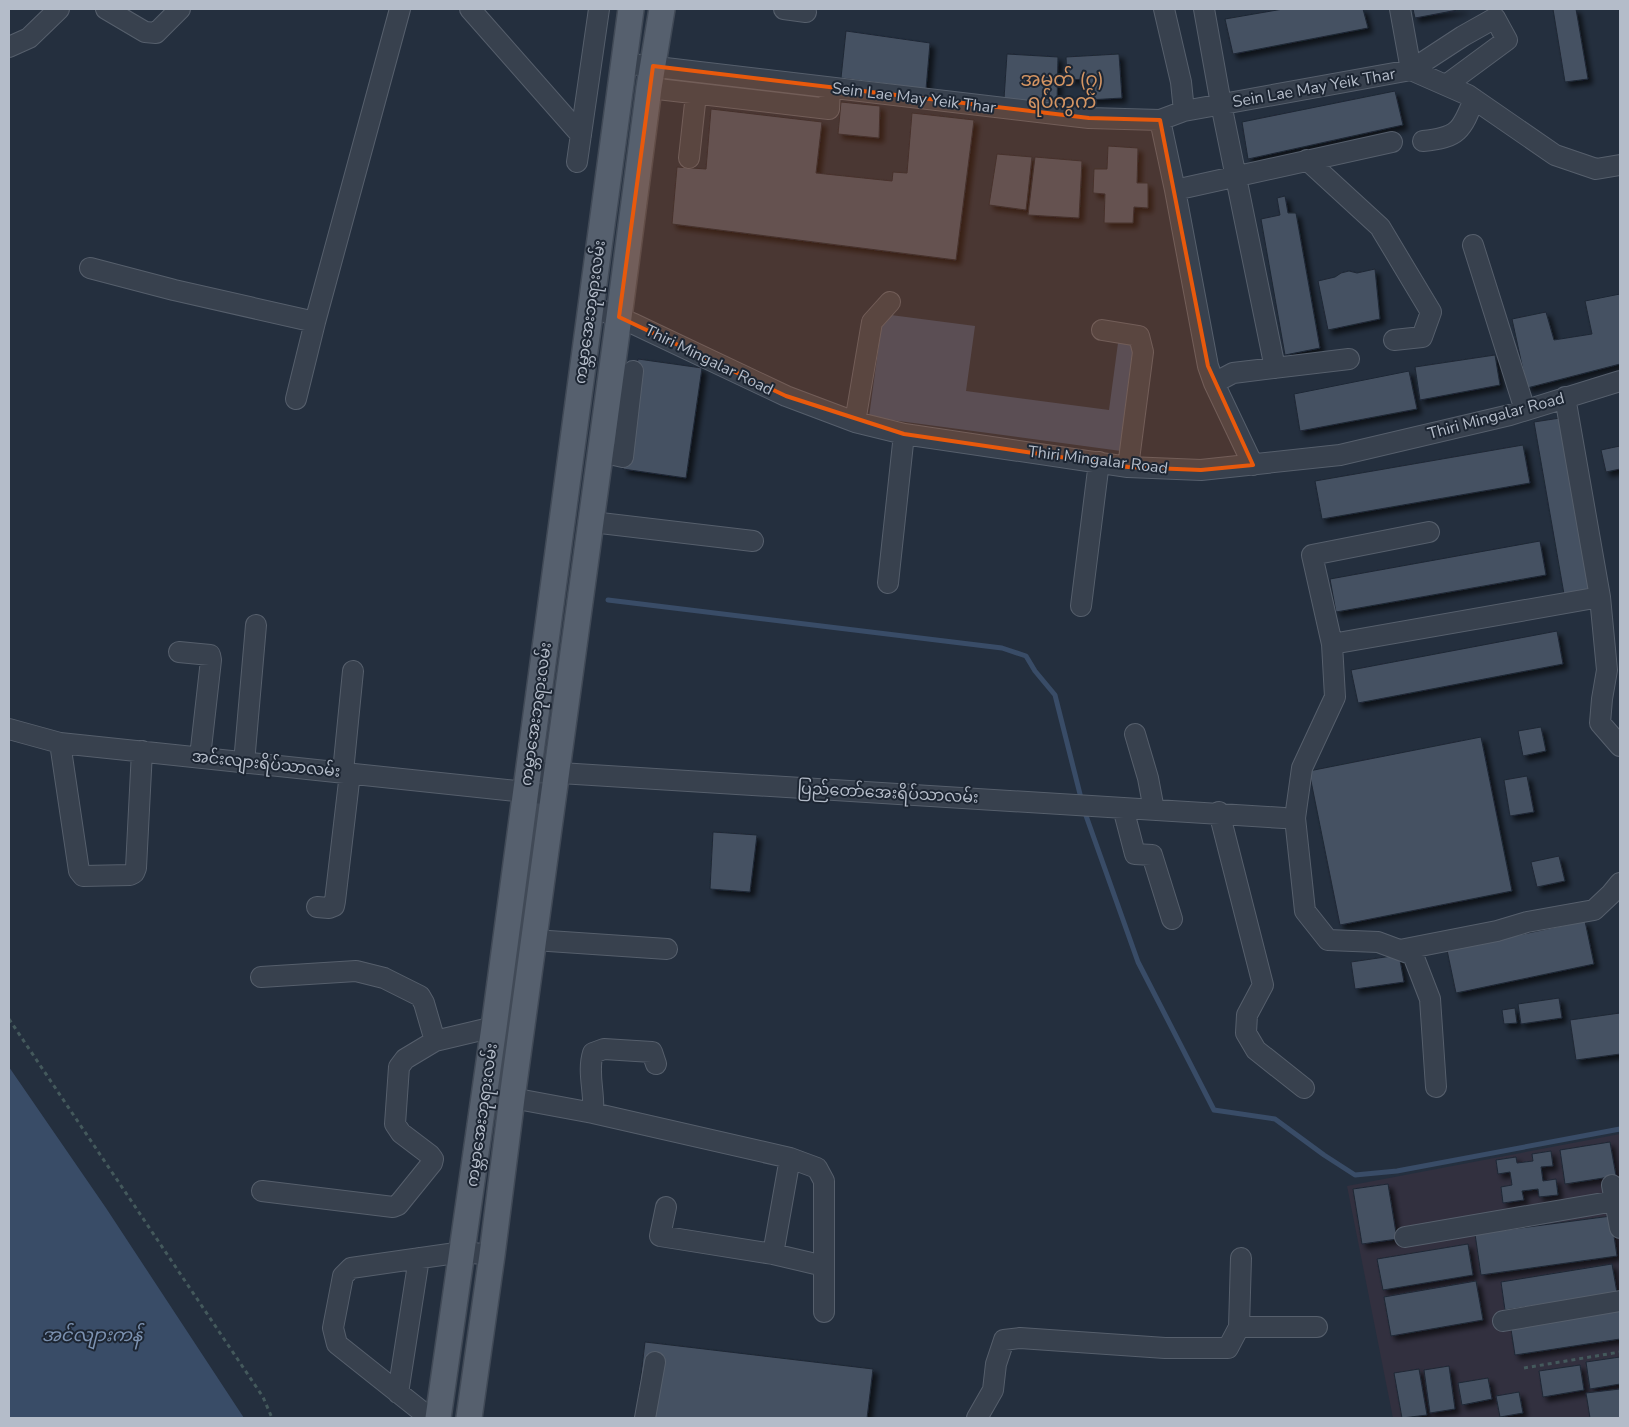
<svg xmlns="http://www.w3.org/2000/svg" width="1629" height="1427" font-family="'Nunito Sans','Noto Sans Myanmar',sans-serif">
  <defs>
    <filter id="shadow"><feDropShadow dx="4.5" dy="4.5" stdDeviation="2.5" flood-color="#0009"/></filter>
  </defs>
  <rect width="100%" height="100%" fill="#242f3e"/>
  <!-- medical -->
  <path fill="#32303f" d="M1620,1134V1418H1393L1347,1186Z"/>
  <!-- water -->
  <path fill="#394c67" d="M883,314L975,326L966,391L1109,410L1118,343L1135,345L1121,451L869,417Z
    M9,1067L106,1208L244,1418H9Z"/>
  <g fill="none" stroke-linecap="round" stroke-linejoin="round">
    <!-- stream -->
    <path stroke="#394c67" stroke-width="5" d="M608,600L1002,648L1026,656L1035,671L1055,695L1082,802
      M1084,810L1138,962L1214,1110L1275,1119L1324,1155L1355,1175L1397,1171L1620,1129"/>
  </g>
  <!-- building -->
  <path fill="#455162" stroke="#1f2835" filter="url(#shadow)" d="M1283,9H1363L1368,28L1233,54L1225,19Z
    M1413,9H1463L1415,18Z
    M1553,9H1576L1588,79L1565,82Z
    M846,31L930,43L926,89L841,78Z
    M1007,54L1058,57L1057,103L1004,99Z
    M1119,54L1122,98L1088,100L1087,79L1067,80L1066,57Z
    M1395,91L1403,125L1248,159L1242,122Z
    M841,102L880,106L879,138L838,134Z
    M711,109L822,122L816,173L892,181L893,172L907,173L912,113L974,120L956,260L672,224L677,167L706,169Z
    M1108,146L1138,148L1137,183H1148V208L1134,207L1133,223H1104L1105,194L1093,193L1094,169H1107Z
    M997,154L1032,157L1026,210L989,205Z
    M1035,157L1082,161L1079,218L1028,215Z
    M1285,196L1288,213H1296L1320,348L1285,355L1261,219L1280,215L1277,198Z
    M1375,269L1380,319L1328,330L1318,281L1335,277L1341,273L1349,271L1357,273Z
    M1620,294V364L1527,388L1512,319L1546,312L1554,340L1592,334L1585,301Z
    M1495,355L1500,385L1420,400L1415,367Z
    M638,359L702,368L686,478L623,469Z
    M1409,371L1417,409L1300,431L1294,394Z
    M1560,418L1590,589L1564,594L1534,422Z
    M1523,445L1530,483L1322,519L1315,481Z
    M1620,446V469L1606,472L1601,450Z
    M1540,541L1546,575L1336,612L1330,579Z
    M1557,631L1563,664L1358,703L1351,670Z
    M1541,727L1546,751L1523,756L1518,731Z
    M1481,737L1512,891L1340,925L1309,771Z
    M1527,776L1534,812L1510,816L1504,780Z
    M713,832L757,835L750,892L710,889Z
    M1559,856L1565,881L1537,887L1531,862Z
    M1585,921L1594,964L1456,993L1447,950Z
    M1399,955L1404,982L1355,989L1351,962Z
    M1559,998L1562,1018L1521,1024L1518,1004Z
    M1515,1008L1517,1023L1504,1024L1502,1010Z
    M1620,1013V1054L1576,1060L1570,1020Z
    M1610,1142L1616,1176L1565,1184L1560,1150Z
    M1551,1151L1553,1166L1541,1167L1543,1181L1556,1179L1558,1195L1539,1197L1538,1189L1522,1191L1524,1200L1503,1203L1501,1187L1512,1185L1510,1172L1498,1174L1496,1160L1516,1157L1517,1163L1533,1161L1532,1154Z
    M1388,1184L1397,1239L1362,1244L1353,1189Z
    M1611,1216L1617,1256L1481,1275L1475,1234Z
    M1468,1244L1473,1275L1383,1290L1377,1259Z
    M1612,1264L1617,1293L1505,1310L1501,1282Z
    M1476,1281L1483,1320L1391,1336L1384,1297Z
    M1620,1306V1339L1515,1355L1510,1323Z
    M645,1342L873,1369L867,1418H636Z
    M1620,1357V1384L1590,1389L1586,1362Z
    M1580,1365L1584,1390L1543,1397L1539,1371Z
    M1449,1366L1455,1409L1430,1413L1424,1370Z
    M1419,1369L1427,1415L1402,1418L1394,1373Z
    M1488,1378L1492,1399L1462,1405L1458,1383Z
    M1620,1389V1418H1590L1586,1393Z
    M1519,1392L1523,1413L1500,1417L1496,1396Z"/>
  <g fill="none" stroke-linecap="round" stroke-linejoin="round">
    <defs>
      <path id="minor" d="M106,9L145,32L156,33L180,9
        M470,9L581,135
        M784,9L806,12
        M1164,9L1181,82L1184,111
        M1204,9L1221,104L1275,368
        M1400,9L1411,70L1468,95L1555,155L1596,169L1620,165
        M9,47L29,38L59,9
        M623,63L1089,118L1160,120L1184,111L1411,70L1463,36L1495,18L1507,40L1446,85
        M649,88L829,109L830,88
        M1160,120L1175,190L1208,366L1214,383L1253,465
        M1423,141C1458,138 1462,130 1474,99
        M689,158L696,94
        M1307,160L1380,227L1431,312L1422,337L1394,340
        M577,162L599,9
        M1175,190L1392,142
        M1473,245L1525,410
        M90,268L174,290L315,322
        M591,306L634,324L786,396L855,422L904,434L1128,467L1201,470L1340,455L1510,415L1620,381
        M1102,330L1139,336L1143,352L1128,467
        M1214,383L1233,373L1349,359
        M296,399L315,322L400,9
        M855,422L872,322L890,302
        M601,452L623,457L633,371
        M592,522L753,541
        M1429,532L1312,555L1332,644L1600,597L1565,397
        M888,583L904,434
        M1600,597L1607,670L1602,699L1600,723L1620,746
        M1081,606L1099,462
        M1332,644L1335,697L1302,768L1295,818L1305,911L1328,940L1378,942L1413,955L1430,999L1436,1087
        M179,652L210,655L211,660L200,757
        M9,729L60,743L554,795
        M1135,734L1148,778L1154,810
        M60,743L79,871L83,876L130,875L134,873L136,868L142,751
        M244,763L256,625
        M528,771L1284,818
        M343,772L353,671
        M1123,808L1135,854L1152,855L1172,919
        M1219,812L1263,985L1247,1015L1246,1033L1256,1050L1304,1088
        M317,907L329,908L334,906L335,901L350,773
        M534,940L667,949
        M1400,950L1497,931L1527,922L1594,910L1611,894L1620,883
        M261,977L356,971L384,978L420,996L424,1003L435,1041
        M512,1098L593,1113L790,1158L817,1168L824,1181V1312
        M593,1113C595,1093 587,1072 593,1053L604,1049L652,1052L656,1064
        M1612,1185L1620,1228
        M262,1191L393,1207L398,1205L432,1163L433,1159L430,1155L401,1133L395,1124L399,1067L405,1059L435,1041L494,1027
        M666,1207L660,1236L773,1254L824,1266
        M1405,1237L1615,1201
        M773,1254L790,1158
        M1503,1321L1620,1301
        M1239,1327H1317
        M398,1393L419,1258
        M430,1418L337,1344L333,1328L343,1276L351,1268L463,1252L492,1255
        M645,1418L655,1362
        M977,1418L993,1390L996,1364L1004,1340L1020,1338L1165,1348H1228L1239,1327L1241,1258"/>
      <path id="major" d="M438,1418L494,1027L631,9
        M469,1418L492,1255L512,1098L619,317L649,88L662,9"/>
    </defs>
    <!-- minor casing -->
    <use href="#minor" stroke="#565f6c" stroke-width="22"/>
    <!-- major casing -->
    <use href="#major" stroke="#414a57" stroke-width="28"/>
    <!-- path -->
    <path stroke="#44595c" stroke-width="3" stroke-dasharray="4 4" stroke-linecap="butt" d="M9,1019L263,1397L272,1418
      M1524,1368L1620,1352"/>
    <!-- minor -->
    <use href="#minor" stroke="#38414e" stroke-width="20"/>
    <!-- major -->
    <use href="#major" stroke="#56606e" stroke-width="25"/>
  </g>
  <!-- marked area -->
  <path fill="#e8590c" fill-opacity="0.2" stroke="#e8590c" stroke-width="4" stroke-linejoin="round" d="M653,66L1089,118L1160,120L1208,366L1253,465L1201,470L1128,467L904,434L786,396L619,317Z"/>
  <g text-anchor="middle" dominant-baseline="central" stroke-width="4" stroke-linejoin="round" paint-order="stroke">
    <!-- street labels -->
    <g font-size="16" fill="#b4bcc9" stroke="#1d2633">
      <text transform="translate(1314 88) rotate(-10)">Sein Lae May Yeik Thar</text>
      <text transform="translate(914 98) rotate(7)">Sein Lae May Yeik Thar</text>
      <text transform="translate(590 312) rotate(-82)">ကမ္ဘာအေးဘုရားလမ်း</text>
      <text transform="translate(709 360) rotate(26)">Thiri Mingalar Road</text>
      <text transform="translate(1496 416) rotate(-15)">Thiri Mingalar Road</text>
      <text transform="translate(1098 460) rotate(7)">Thiri Mingalar Road</text>
      <text transform="translate(536 714) rotate(-82)">ကမ္ဘာအေးဘုရားလမ်း</text>
      <text transform="translate(266 764) rotate(6)">အင်းလျားရိပ်သာလမ်း</text>
      <text transform="translate(888 793) rotate(3)">ပြည်တော်အေးရိပ်သာလမ်း</text>
      <text transform="translate(482 1115) rotate(-82)">ကမ္ဘာအေးဘုရားလမ်း</text>
    </g>
    <!-- water labels -->
    <g font-size="18" font-style="italic" fill="#7c92b1" stroke="#1d2633">
      <text x="92" y="1335">အင်လျားကန်</text>
    </g>
    <!-- quarter labels -->
    <g font-size="19" fill="#d59563" stroke="#1d2633">
      <text x="1062" y="80">အမှတ် (၇)<tspan x="1062" dy="22">ရပ်ကွက်</tspan></text>
    </g>
  </g>
  <!-- border -->
  <rect width="1629" height="1427" fill="none" stroke="#b4bcc9" stroke-width="20"/>
</svg>
